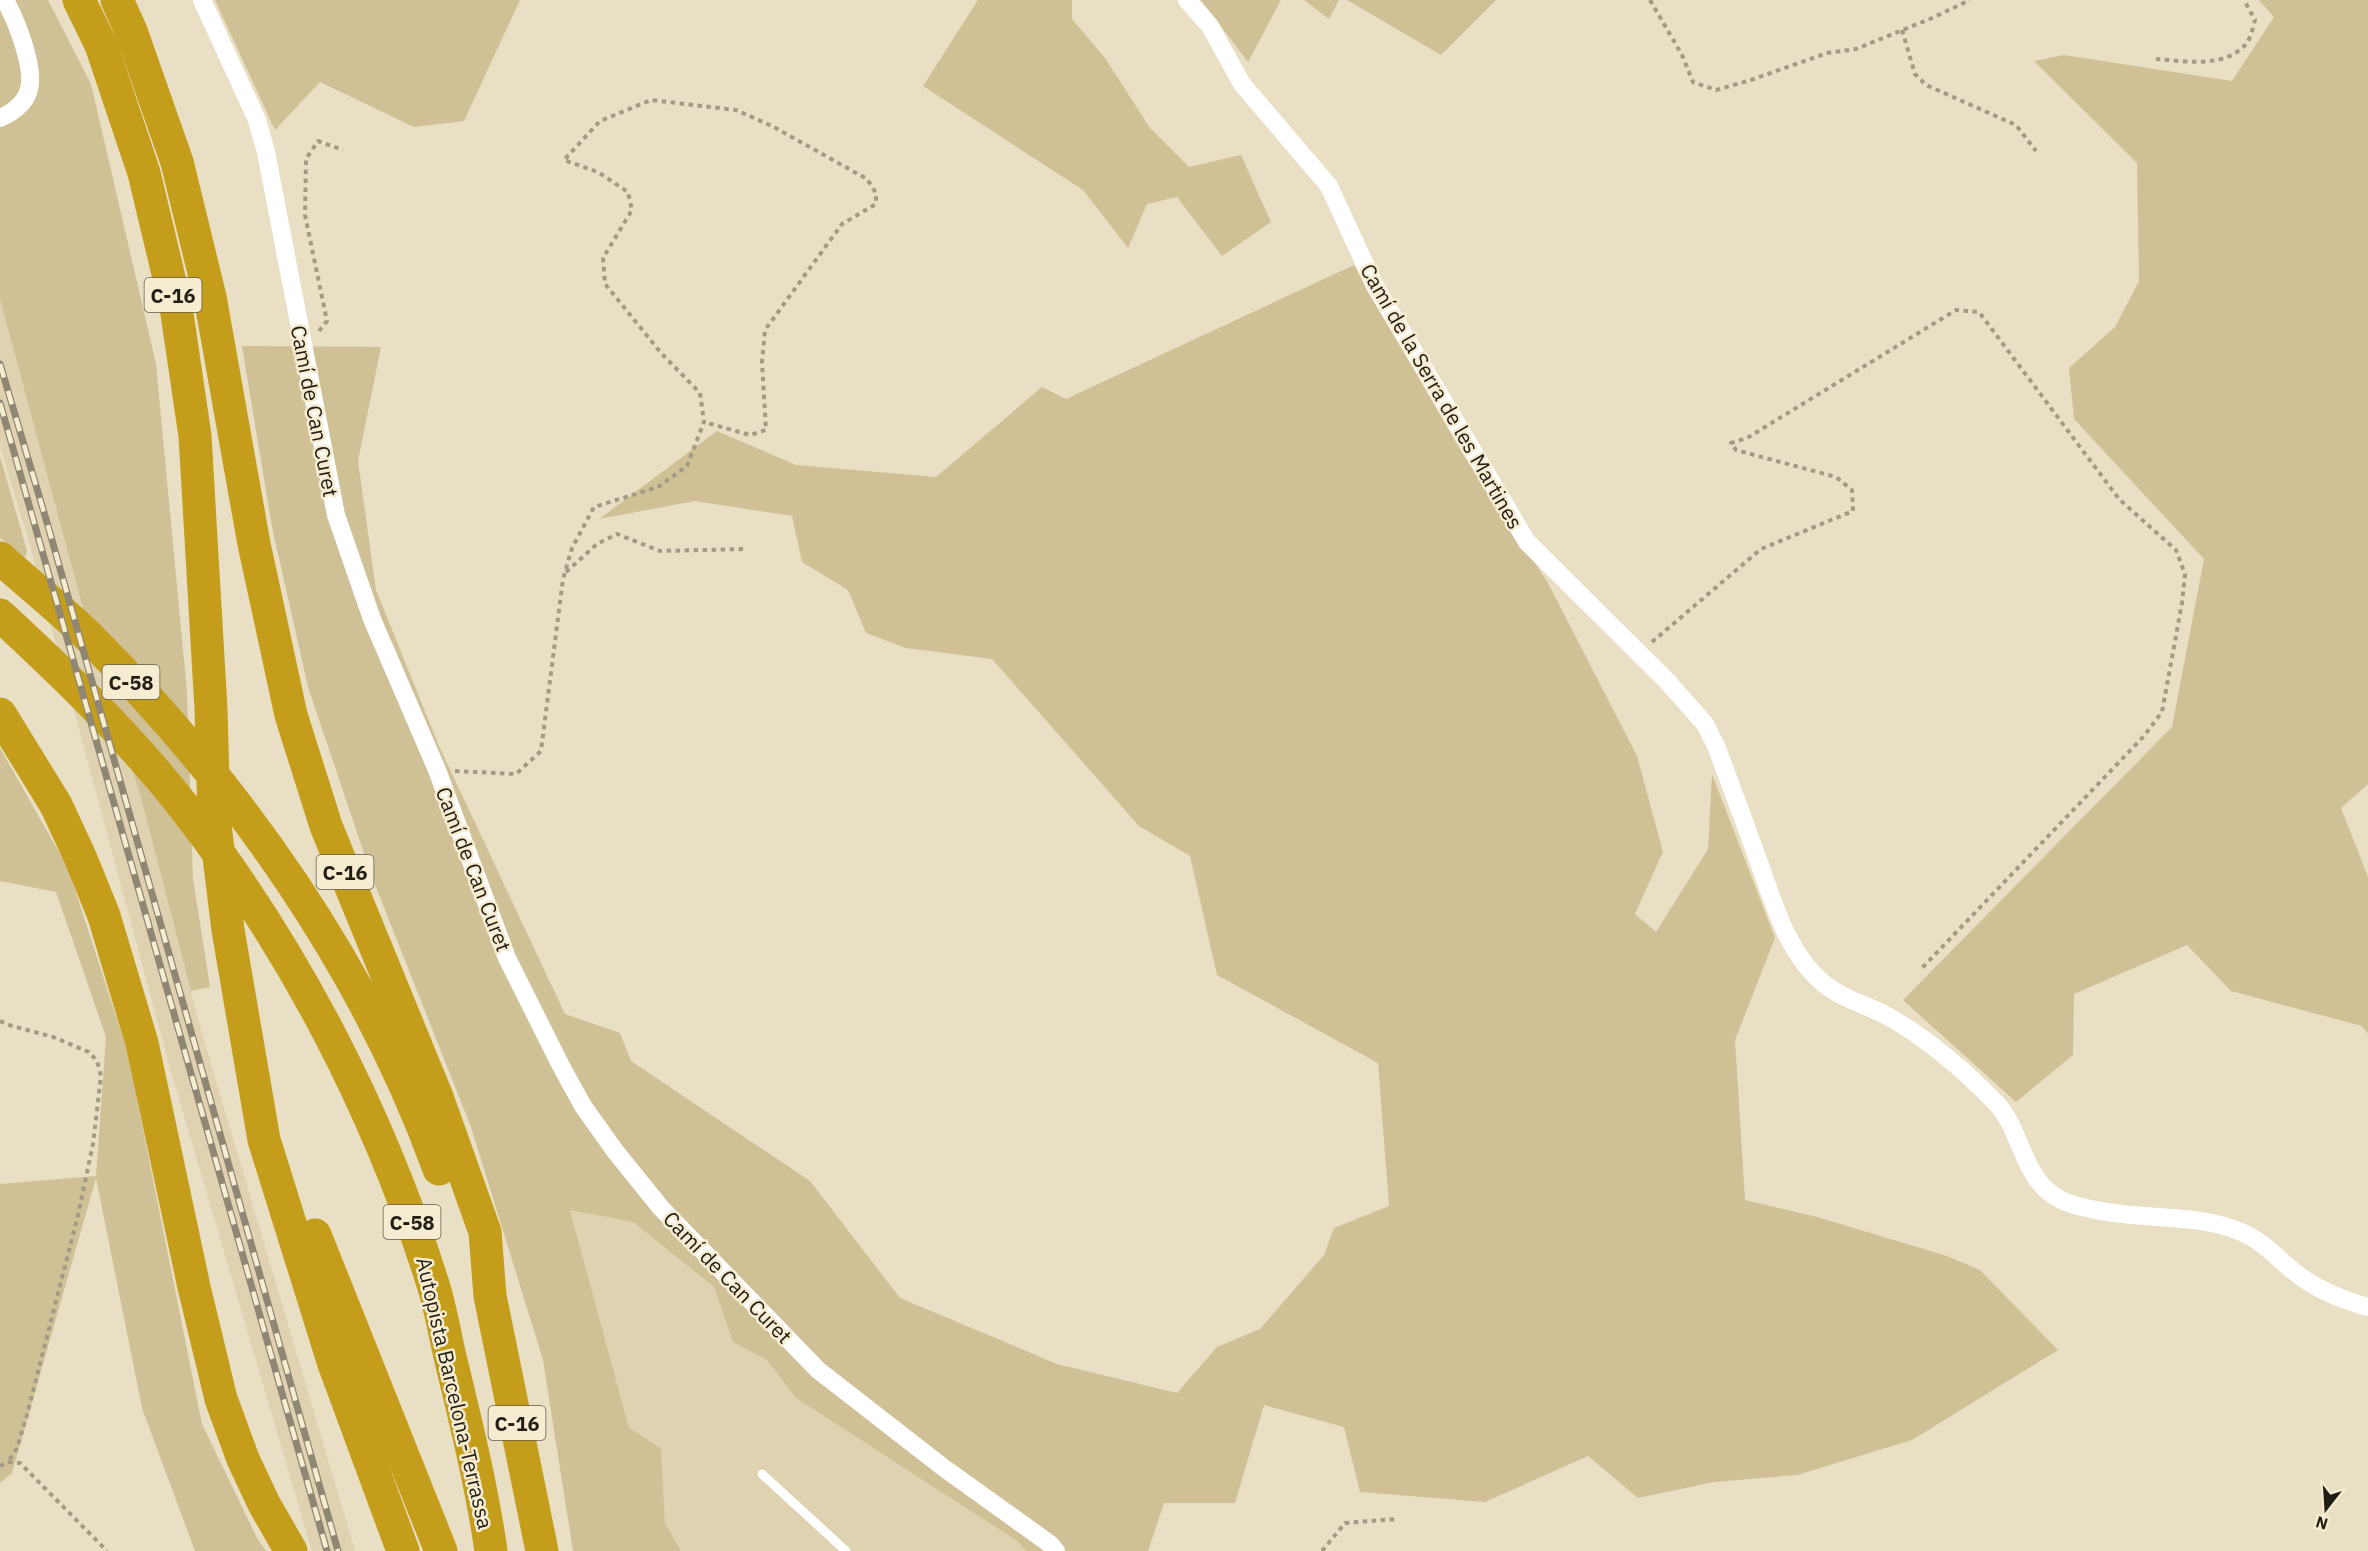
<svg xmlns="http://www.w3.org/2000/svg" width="2368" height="1551" font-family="'IBM Plex Sans',sans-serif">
  <rect width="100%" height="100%" fill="#e9dfc4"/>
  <!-- built -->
  <path fill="#dfd2b0" d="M0,299L96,657L140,794L201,1030L355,1551H312L170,1068L28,539L0,447Z
    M570,1210L633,1222L714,1287L733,1342L767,1360L796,1398L1017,1541L1026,1551H681L665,1523L661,1448L629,1428Z"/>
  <!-- green -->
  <path fill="#cfc095" d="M0,0H48L91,84L156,364L187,692L193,879L210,987L191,991L140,794L96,657L0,299Z
    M215,0H520L464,121L414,127L320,82L275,130Z
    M978,0H1072V19L1105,58L1150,128L1189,167L1241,155L1271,222L1222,256L1177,197L1147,204L1128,248L1083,190L923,86Z
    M1201,0H1281L1248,62Z
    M1304,0H1339L1329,19Z
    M1347,0H1496L1441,55Z
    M2259,0H2368V784L2341,808L2368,877V1034L2362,1026L2231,991L2187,945L2074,994L2073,1055L2016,1102L1903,1000L2172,727L2204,559L2074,419L2069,368L2115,327L2139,281L2137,163L2034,61L2064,55L2232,81L2274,17Z
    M1354,265L1462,453L1548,583L1637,756L1663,852L1635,914L1656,932L1708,849L1712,774L1775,938L1735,1040L1745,1200L1817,1217L1947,1256L1980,1270L2058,1350L1912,1440L1797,1475L1714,1482L1638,1498L1588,1456L1485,1502L1360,1492L1344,1427L1264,1405L1235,1503H1164L1148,1551H1026L1017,1541L796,1398L767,1360L733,1342L714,1287L633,1222L570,1210L629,1428L661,1448L665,1523L681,1551H573L543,1360L471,1127L372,877L308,687L272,527L242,346L381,347L358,461L376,590L439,746L565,1014L620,1033L631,1061L810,1181L900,1298L1057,1364L1177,1393L1217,1347L1260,1329L1324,1255L1334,1228L1389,1206L1378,1063L1217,975L1190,856L1139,826L992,659L906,648L866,633L848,590L802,562L792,516L695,501L599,519L717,431L796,465L936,477L1042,387L1066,399Z
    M0,456L27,551L25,558L0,538Z
    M0,748L68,868L127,1050L202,1424L257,1538L266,1551H195L142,1408L96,1178L12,1473L0,1483V1184L96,1176L106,1037L56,892L0,881Z"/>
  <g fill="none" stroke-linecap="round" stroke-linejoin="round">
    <!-- path -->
    <path stroke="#a29a85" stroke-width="4" stroke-dasharray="4.5 4.5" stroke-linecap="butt" d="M1650,0L1682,55L1693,82L1716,90L1751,80L1827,53L1856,49L1932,18L1970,0
      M1902,30L1915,74L1926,85L2016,125L2036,151
      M2156,59C2186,61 2225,69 2247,43C2251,37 2253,27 2255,20L2244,0
      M319,331L327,321L305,215L306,159L318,141L343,150
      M566,572L597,544L617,534L660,551L744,549
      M1652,642L1761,549L1853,511L1852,490L1836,477L1736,450L1731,443L1747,438L1956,310L1979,312L2119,499L2176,550L2185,574L2182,603L2162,712L2144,736L1922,968
      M455,771L516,774L541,751L563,579L572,548L594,507L658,487L687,466L704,422L700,393L662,354L605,284L603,258L632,210L628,192L598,172L564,160L600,121L651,100L736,110L772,126L867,179L876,193V204L842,224L765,330L762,362L766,430L750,435L704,422
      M0,1021L9,1025L53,1037L89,1052L97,1061L101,1076L93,1144L78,1215L27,1415L17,1448L8,1462
      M0,1466L8,1462L20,1463L107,1551
      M1322,1551L1345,1523L1396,1519"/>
    <!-- lane -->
    <path stroke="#fff" stroke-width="9" d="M762,1474L846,1551"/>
    <!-- street -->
    <path stroke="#fff" stroke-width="18" d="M202,0L257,120L266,152L336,515L372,619L437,770L507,958L561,1066L583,1106L615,1151L661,1208L818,1370L944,1468L1050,1544L1056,1551
      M1187,0L1210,26L1242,84L1329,186L1375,286L1527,542L1668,682L1705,724L1717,748C1730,784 1744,820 1757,857C1773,900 1786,952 1823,983C1842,999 1868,1005 1889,1017C1930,1040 1964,1070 1997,1104C2022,1132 2022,1176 2056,1197C2066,1204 2079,1206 2091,1209C2141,1221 2194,1212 2241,1232C2266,1242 2283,1265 2304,1279C2323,1292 2346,1301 2368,1307
      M0,118C12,113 26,103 29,89C35,67 16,20 5,0"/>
    <!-- highway -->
    <path stroke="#c49d1b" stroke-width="33" d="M79,0L101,45L144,173L176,307L195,436L211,709L214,817L228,930L264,1140L334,1364L403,1551
      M117,0L131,31L177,162L210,297L254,544L291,715L326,826L437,1097L485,1232L490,1296L542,1551
      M0,558C29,584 60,609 88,636C239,787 366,968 439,1169
      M0,615C65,675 130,738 184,807C294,948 378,1111 432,1281C441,1308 445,1337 452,1365C467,1427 482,1488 491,1551
      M0,714L56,805L81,859L104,916L142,1043L194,1287L221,1399L243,1459L264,1504L291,1551
      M315,1235L441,1551"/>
    <defs>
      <path id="rail" d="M0,364L48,526L338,1551
        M0,403L327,1551"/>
    </defs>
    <!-- rail casing -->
    <use href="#rail" stroke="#8f8774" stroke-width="7"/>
    <!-- rail -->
    <use href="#rail" stroke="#f6ecd1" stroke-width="4.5" stroke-dasharray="14" stroke-linecap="butt"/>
  </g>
  <g text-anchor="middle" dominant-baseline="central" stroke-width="5" stroke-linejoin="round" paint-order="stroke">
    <!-- shield labels -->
    <g fill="#f6ecd1" stroke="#625c4d" stroke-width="1.5">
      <rect x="144.5" y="278" width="57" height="34" rx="4.5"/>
      <rect x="102.5" y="665" width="57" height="34" rx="4.5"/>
      <rect x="316.5" y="855" width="57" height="34" rx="4.5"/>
      <rect x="383.5" y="1205" width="57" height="34" rx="4.5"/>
      <rect x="488.5" y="1406" width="57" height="34" rx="4.5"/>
    </g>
    <g font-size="20" font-weight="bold" fill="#221e14">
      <text x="173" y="295">C-16</text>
      <text x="131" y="682">C-58</text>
      <text x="345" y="872">C-16</text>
      <text x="412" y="1222">C-58</text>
      <text x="517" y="1423">C-16</text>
    </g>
    <!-- street labels -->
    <g font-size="21" fill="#221e14" stroke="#f6ecd1">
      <text transform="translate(1442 396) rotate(60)">Camí de la Serra de les Martines</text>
      <text transform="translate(315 411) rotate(79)">Camí de Can Curet</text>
      <text transform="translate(474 869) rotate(69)">Camí de Can Curet</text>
      <text transform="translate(728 1277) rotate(46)">Camí de Can Curet</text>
      <text transform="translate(455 1393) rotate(77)">Autopista Barcelona-Terrassa</text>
    </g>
  </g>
  <!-- north arrow -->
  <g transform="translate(2326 1509) rotate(197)" stroke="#f6ecd1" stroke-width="4.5" paint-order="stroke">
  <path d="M0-4.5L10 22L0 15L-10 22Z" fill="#221e14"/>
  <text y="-9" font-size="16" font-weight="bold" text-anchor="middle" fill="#221e14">N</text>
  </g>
</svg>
